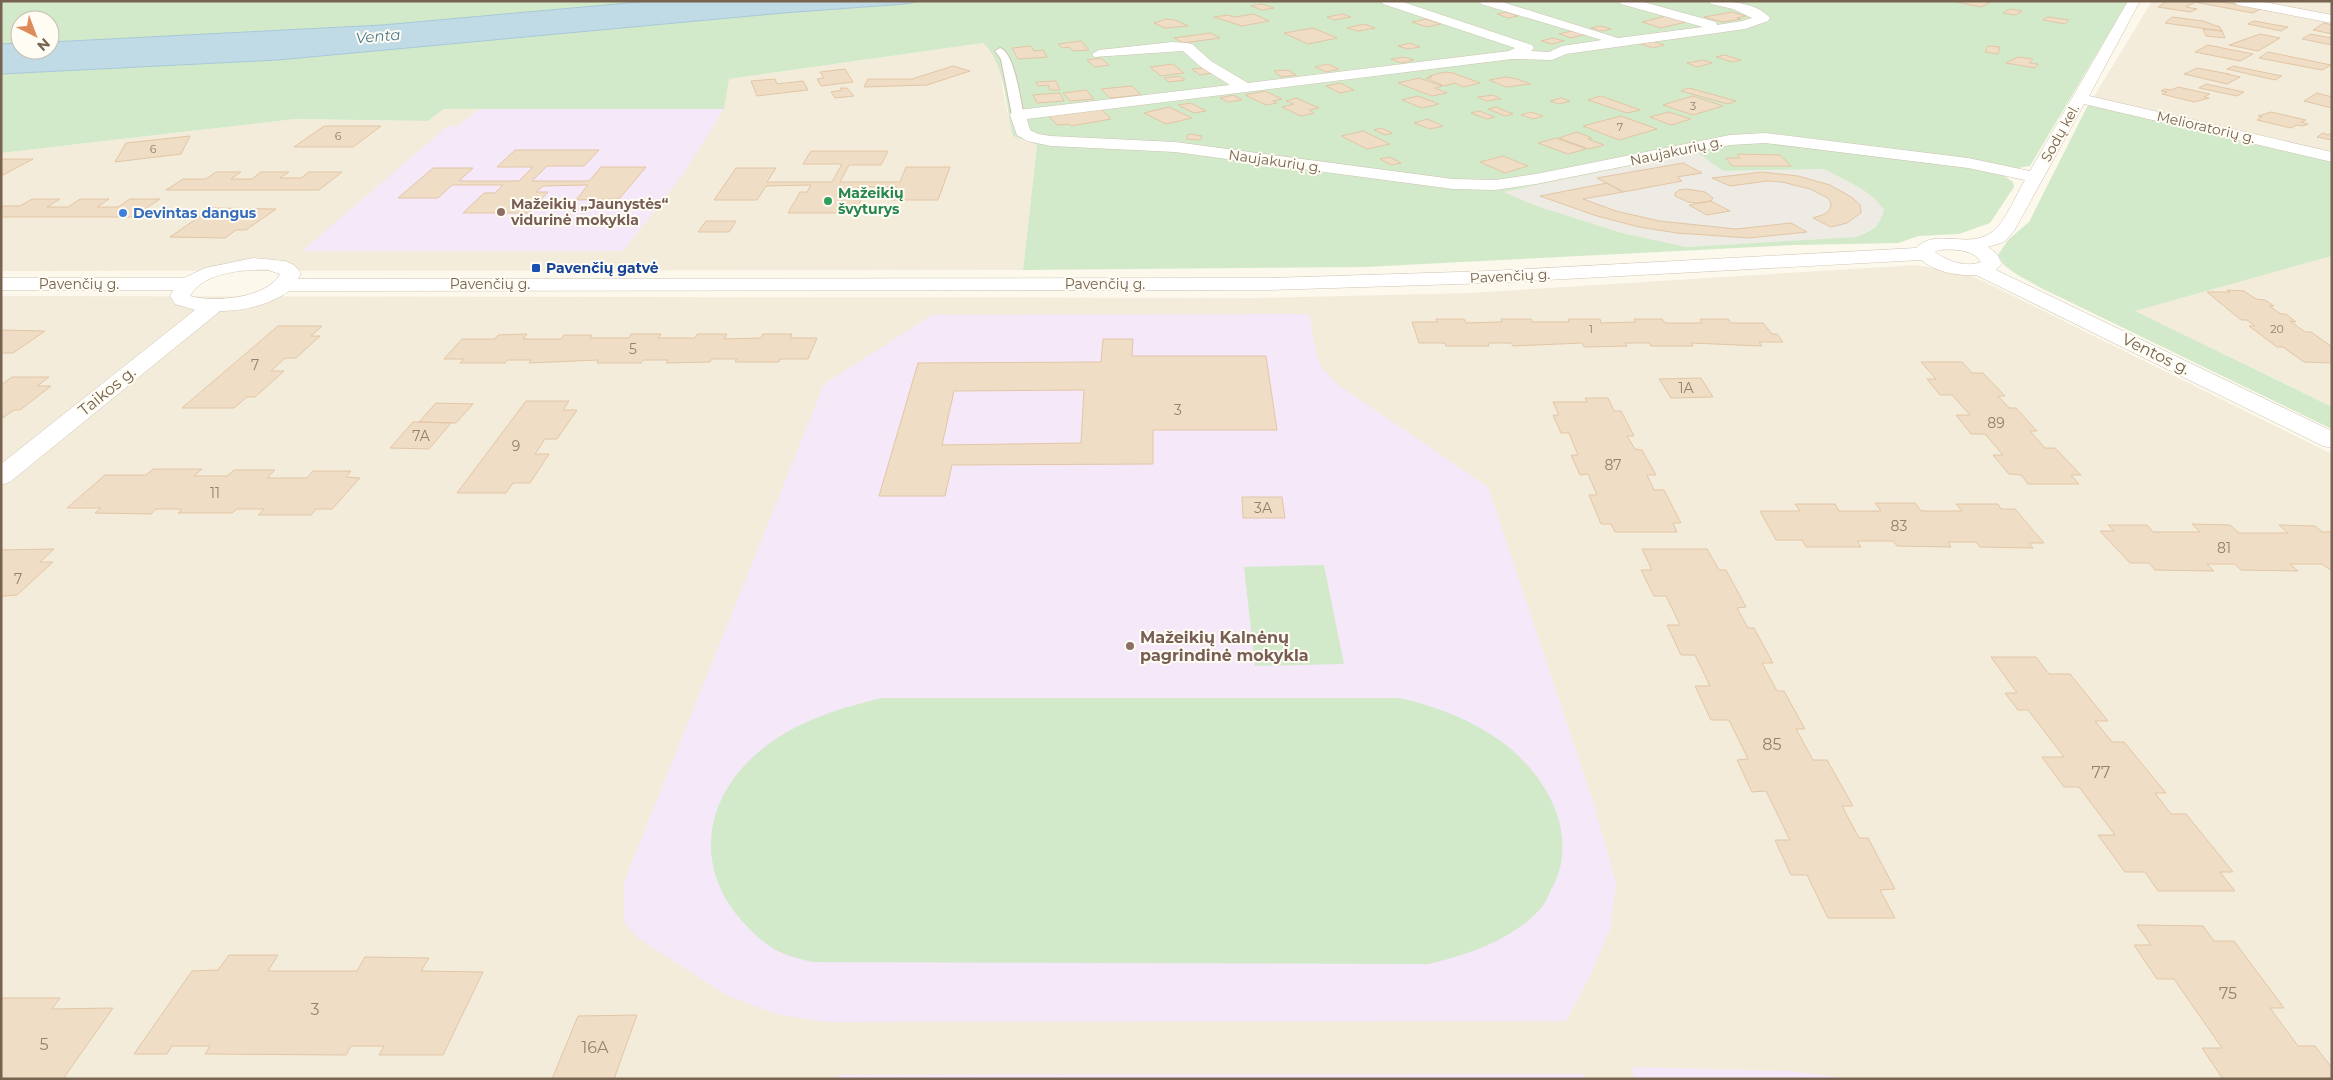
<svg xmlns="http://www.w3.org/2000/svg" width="2333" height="1080" font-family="Montserrat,sans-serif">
  <rect width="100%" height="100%" fill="#fcf8ec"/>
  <!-- residential -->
  <path fill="#f4ecdb" d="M2152,1H2332V161L2090,103Z
    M983,43L992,50L998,62L1007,112L1021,140L1037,145L1023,270L1,271V153L296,119L428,121L444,109H724L728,79Z
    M2332,256V407L2134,311Z
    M1915,265L1962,272L1983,281L2332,454V1079H1V296L1254,298L1469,293Z"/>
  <!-- industrial -->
  <path fill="#eeeae4" d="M1698,152L1723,171L1824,169L1862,189L1875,199L1884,210L1881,221L1872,229L1856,237L1687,247L1622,233L1534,205L1503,192Z"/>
  <!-- education -->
  <path fill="#f5e8f9" d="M480,109H724L684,173L623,251H302L448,126H457Z
    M1309,314L1317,357L1323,369L1337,384L1488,487L1594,805L1616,883L1610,930L1588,980L1566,1021L824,1022L776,1014L728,996L639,939L624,922V882L824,384L932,315Z
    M1632,1067L1791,1071L1850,1079H1635Z
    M1583,1074L1584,1079H834L839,1075Z"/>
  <!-- green -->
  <path fill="#d2eaca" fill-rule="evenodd" d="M1,1H650L382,25L50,42V20H20V43L1,44Z
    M920,1H2128L2030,166L2018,168L1963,165L1998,172L2013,182L2014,187L1990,223L1959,234L1919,236L1898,243L1795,245L1365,267L1023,270L1037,145L1013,136C1006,108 1005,62 983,43L729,79L724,109H444L428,121L296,119L1,153V74L278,60L783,13L905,4ZM1697,152L1723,171L1824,169L1862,189L1875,199L1884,210C1879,228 1872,230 1856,237L1687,247L1622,233L1534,205L1504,192Z
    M2089,103L2332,161V256L2135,311L2332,407V429L2041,288L2016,274L2004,265L1998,255L2008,240L2029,222Z
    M1324,565L1344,664L1255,666L1244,567Z
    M882,698H1399C1431,705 1462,716 1490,734C1541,765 1584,832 1551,890C1548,896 1546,902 1542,907C1513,940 1470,954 1429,964L812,962C802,959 790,957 780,952C765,945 752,932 742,921C695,868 703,802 755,755C791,723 836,709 882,698Z"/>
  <!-- water -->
  <path fill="#c0dbe6" stroke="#a7c8d7" d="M650,1H920L905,4L783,13L278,60L1,74V44L20,43V50H50V42L382,25Z"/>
  <!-- building -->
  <path fill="#f0ddc5" stroke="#e2c6a6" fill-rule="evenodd" d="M1952,1H1993L1981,7Z
    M2167,1H2214L2262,8L2253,13L2195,2L2186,7L2197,9L2190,12L2158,7Z
    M1262,4L1274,8L1262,10L1251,6Z
    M2010,9L2022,11L2016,15L2003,13Z
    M1506,12L1518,16L1508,18L1497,14Z
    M1732,12L1746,16L1737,18L1741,19L1722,22L1704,17Z
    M1254,14L1269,21L1242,26L1214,17L1228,15L1234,17Z
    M1343,14L1351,17L1334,20L1327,17Z
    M1670,15L1690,21L1661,28L1642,22Z
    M2048,17L2069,20L2065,24L2043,20Z
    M2172,17L2203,21L2220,27L2222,31L2165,23Z
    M1166,19L1175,20L1188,26L1165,28L1154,23Z
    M1426,19L1441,24L1427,27L1412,22Z
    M2254,21L2288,27L2281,31L2248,24Z
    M2324,23L2332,25V34L2313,30Z
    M1364,24L1375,28L1358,31L1347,28Z
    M1601,26L1611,29L1602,31L1591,28Z
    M1313,28L1337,38L1308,44L1284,33Z
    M2203,29L2222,31L2225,38L2206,36Z
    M1571,31L1581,32L1587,34L1571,38L1559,34Z
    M1211,33L1220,38L1183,43L1174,38Z
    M2260,34L2280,38L2258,51L2229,45Z
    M2310,34L2332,38V45L2302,39Z
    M1553,38L1564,41L1552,44L1541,41Z
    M1649,40L1664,45L1653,48L1638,43Z
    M1081,41L1089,50L1073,51L1069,47L1062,48L1058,44Z
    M1410,43L1420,47L1408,49L1398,46Z
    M2208,45L2253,54L2240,61L2195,52Z
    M1031,46L1034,51L1043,50L1047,57L1018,59L1012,48Z
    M1988,46L2000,47L1998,54L1985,52Z
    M2268,52L2331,65L2322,70L2259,58Z
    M1725,55L1741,60L1732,62L1716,57Z
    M1404,57L1414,60L1401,63L1391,59Z
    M2018,57L2033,59L2029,63L2038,64L2035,68L2006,63Z
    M1101,58L1109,65L1095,67L1087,60Z
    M1703,60L1712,63L1697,67L1687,63Z
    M1173,64L1184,73L1161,76L1150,67Z
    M1328,64L1339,69L1326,72L1315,67Z
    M953,66L970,71L927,85L864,87L868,79H912Z
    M2233,66L2282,76L2275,80L2227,69Z
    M1206,68L1213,73L1200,75L1192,69Z
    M2197,68L2229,74H2227L2240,77L2227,84L2184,74Z
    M845,69L853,82L821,86L817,79L824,78L820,72Z
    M1288,70L1296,75L1281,77L1274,71Z
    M1445,72L1453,73L1480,83L1463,87L1455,83L1444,86L1426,78L1432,77L1429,76Z
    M1179,76L1185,80L1169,82L1164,78Z
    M1506,77L1517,79L1531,84L1506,87L1489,80Z
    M1419,78L1442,86L1435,88L1447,93L1432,96L1398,83Z
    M775,79L777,84L803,81L808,90L757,96L751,81Z
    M1056,81L1060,90H1050L1048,85L1038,86L1036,82Z
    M1340,83L1354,90L1340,93L1326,86Z
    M2206,84L2244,92L2237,96L2199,88Z
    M1132,86L1141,95L1110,98L1101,89Z
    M2178,87L2210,94L2204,97L2209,98L2194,102L2162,94L2167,92L2161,91L2165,89L2171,90Z
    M840,88H847L854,96L835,98L831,92L842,90Z
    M1689,88L1736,101L1728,104L1681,91Z
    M1086,90L1094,99L1070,101L1063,93Z
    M1265,91L1282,99L1273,101L1277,103L1266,105L1245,95Z
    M1060,93L1064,101L1037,103L1033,95Z
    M2317,93L2332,97V108L2304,101Z
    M1233,95L1242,100L1228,102L1220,98Z
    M1493,95L1501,99L1486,101L1478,97Z
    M1418,96L1439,104L1422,108L1402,100Z
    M1601,96L1640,110L1627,113L1588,100Z
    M1693,96L1723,106L1693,115L1663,105Z
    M1296,98L1319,108L1309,110L1314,113L1301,116L1282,107L1294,104L1286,101Z
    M1561,98L1570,101L1559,104L1550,101Z
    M1191,103L1206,111L1194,113L1178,105Z
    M1169,107L1192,118L1166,124L1144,113Z
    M1496,107L1513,114L1505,116L1488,109Z
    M1101,109L1111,119L1071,126L1069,124L1057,125L1048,115Z
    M1479,111L1495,117L1487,119L1471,113Z
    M1531,112L1543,116L1533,119L1521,115Z
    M1669,112L1691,119L1671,125L1650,117Z
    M2271,112L2306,120L2301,122L2308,124L2303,126L2297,125L2291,128L2257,120L2262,117L2258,116Z
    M1621,116L1657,129L1619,140L1583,126Z
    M1427,119L1443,126L1430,129L1414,123Z
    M324,126H381L353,147H294Z
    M1381,128L1392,133L1385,135L1374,130Z
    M1363,131L1390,144L1367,149L1341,136Z
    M1577,132L1592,138L1588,139L1604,145L1589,149L1559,138Z
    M2332,132V140L2317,137L2323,133L2328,135Z
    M1189,134L1202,136L1200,140L1186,139Z
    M190,136L181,154L115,162L126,143Z
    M1556,138L1586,149L1568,154L1538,143Z
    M515,150H599L584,166H547L532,181H589L601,167H646L619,199L576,200L588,185L543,186L536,192H548L529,213H463L484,193H495L503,185H452L438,198H398L433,168H473L459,181H519L533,167H497Z
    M811,151H888L881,165H849L840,182H900L906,167H950L938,200H891L897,187H858L856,191H865L855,213H788L800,192H807L811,185L766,186L757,200H714L736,168H776L767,182H832L842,164H803Z
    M1737,154L1780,155L1791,166H1732L1726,158H1740Z
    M1503,156L1528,166L1505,173L1480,162Z
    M1390,157L1401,163L1391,165L1380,159Z
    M1,159H33L1,176Z
    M1683,163L1702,173L1677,177L1682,181L1623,192L1597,178Z
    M216,172H241L231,179H252L261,172H289L280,178H301L309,172H342L319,190H166L183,179H206Z
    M1762,172L1798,176L1830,185L1853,198L1860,205L1861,213L1847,223L1831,227L1813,218L1825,214L1830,209L1831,203L1828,198L1810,189L1782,182L1767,181L1730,186L1712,178Z
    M1607,183L1623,192L1583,199L1616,211L1659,221L1736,229L1791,223L1807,232L1749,238L1677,233L1639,227L1597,216L1540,196Z
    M1687,189L1705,192L1713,198L1711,201L1697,203L1688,202L1675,196V193L1679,190Z
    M32,199H60L47,207H68L80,199H109L97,207H118L130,199H160L133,217H1V206H20Z
    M1711,201L1730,211L1707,215L1689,205Z
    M212,208L276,209L246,230H236L225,238L170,237Z
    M706,221H736L729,232H698Z
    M2227,290L2244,291L2256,299L2265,300L2274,306H2269L2281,314H2286L2296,322L2290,321L2305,332H2311L2332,347V363L2304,362L2283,347H2277L2249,326H2255L2247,320H2241L2207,292H2230Z
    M1436,319H1464L1466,323L1502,322L1501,319H1531L1532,322H1569L1568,319H1600L1601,323L1636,322L1634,319H1662L1665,323H1702L1700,319H1728L1731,323H1763L1772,334H1777L1783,342H1759L1762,346L1691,343L1693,346H1651L1649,343H1625L1627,346L1584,347L1582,343L1513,346L1511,343H1488L1489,346H1446L1445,343H1419L1412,322H1437Z
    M278,326H322L311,336H320L296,358H285L271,371H284L255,397H247L234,408H182Z
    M1,330L45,331L13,353H1Z
    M527,334L523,339H561L564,335H592L590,338H629L631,334H661L658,338H695L697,334H727L724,339L761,338L763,334H792L790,338H817L808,359H780L779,362H735L737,359H712L710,362L666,363L668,360H643L641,363H597L598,360L529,363L531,360H507L505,363H460L464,359H444L462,339H495L498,335Z
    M1103,339H1133L1132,356H1266L1277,430H1153V464L952,465L945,496H879L918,363L1101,362ZM1084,390L1081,443L942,445L954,391Z
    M1921,362H1962L1972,373H1983L2005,396H1998L2009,408H2016L2037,431H2030L2045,448H2055L2081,475H2071L2079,484H2028L2021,475L2009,474L1993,455H2003L1985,434H1971L1956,415H1970L1952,395H1940L1927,379H1936Z
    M12,377H49L37,386H51L20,410H14L1,419V385Z
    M1701,378L1713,397L1671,398L1659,379Z
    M1585,398H1608L1614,411H1621L1634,436H1627L1635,449L1642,450L1656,475H1647L1654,490H1664L1681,523H1673L1677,532H1615L1611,524H1601L1589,495H1597L1588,474L1580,475L1571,455H1578L1569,433H1561L1553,415H1559L1553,402H1587Z
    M526,401H569L563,410H577L557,439H545L535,454H549L530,483H513L506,493H457Z
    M436,403L473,404L456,423L419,422Z
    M413,422H419L451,423L429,449L390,448Z
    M153,469H202L194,476H227L234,470H275L267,478H307L313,471H351L346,477L360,478L332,509H316L311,515H258L264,509H237L232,513H178L182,509H156L151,514L95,513L101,508H67L105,475H146Z
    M1242,497H1282L1285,518H1243Z
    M1875,503H1915L1921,511H1962L1956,504H1998L2001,509H2015L2044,543H2029L2033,548L1980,547L1976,542H1948L1951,547L1897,546L1893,541H1857L1861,547H1806L1802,540H1776L1760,511H1800L1795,504H1835L1839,511H1881Z
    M2192,524L2230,525L2239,533H2288L2279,525L2315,526L2322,532H2332V571L2322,564H2290L2298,571L2241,570L2235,564H2207L2214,571L2155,570L2149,563H2130L2100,531H2114L2108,525H2147L2153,532H2200Z
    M54,549L40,562H53L17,595L4,596L1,598V550Z
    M1642,549H1707L1719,570H1726L1746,607L1737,608L1748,628H1754L1773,663H1762L1777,691H1784L1805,729H1796L1813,760H1827L1853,806H1842L1859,838H1868L1895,889L1880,890L1895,918H1828L1807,875H1791L1775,840H1790L1766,791L1752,792L1737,760L1748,759L1729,720H1711L1695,686H1710L1695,655H1681L1667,625H1680L1666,596H1654L1641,570H1652Z
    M1991,657H2036L2049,674H2070L2108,721H2095L2112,742H2124L2166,793H2155L2171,814H2186L2233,872H2220L2235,891H2158L2145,872H2125L2098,835H2115L2079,787H2064L2042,757H2064L2028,710H2018L2005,693H2017Z
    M2137,925L2203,926L2214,941H2234L2284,1008H2270L2298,1046H2315L2332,1068V1079H2223L2202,1048H2222L2174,979H2157L2134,945H2151Z
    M229,955H278L268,971H357L365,957L429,958L421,971L483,972L443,1055H379L384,1046H351L346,1055L205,1054L210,1046H172L167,1054H134L192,971L218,970Z
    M1,998H60L52,1009L113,1008L63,1079H1Z
    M637,1015L614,1079H552L578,1016Z"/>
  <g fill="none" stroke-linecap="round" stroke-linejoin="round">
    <defs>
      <path id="service" d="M1000,48C1015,53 1020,100 1024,115L1022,117H1014L1012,115L1001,59L995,51Z"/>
      <path id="minor" d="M1381,1H1400L1532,45L1534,48L1531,51L1549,52L1562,46L1602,40L1481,4L1479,1H1499L1618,38L1703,27L1621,4L1619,1H1640L1716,22L1717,25L1742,21L1752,18L1733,9L1711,4L1709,1C1727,1 1757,2 1770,18L1768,21L1745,29L1566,54L1552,60L1512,59L1027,119L1030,130L1038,134L1051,136L1175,142L1453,179L1495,180L1536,174L1730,135L1765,133L1968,158L2030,171L2128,1H2140L2089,96L2332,152V162L2084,104L2014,231L2004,242L1988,247L1997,254L2002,264L1996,270L2332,431V448L2323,446L1976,275C1957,276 1936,272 1921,260L1490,283L1269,290L289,291C270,305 242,311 220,311L10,482L1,485V464L195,310L175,304L170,296L173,290H1V278H184L205,268L253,258L285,261L294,265L301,273L298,279L1269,278L1490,271L1916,248C1936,227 1969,250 1992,232C2005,223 2016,195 2025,180L1968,168L1765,143L1730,145L1536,184L1495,190L1453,189L1175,152L1051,146L1027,141L1017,135L1010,115L1012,112L1018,110L1230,85L1201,67L1183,51L1094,57L1092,54L1099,50L1172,42L1187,43L1192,44L1211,61L1248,83L1509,51L1515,48L1383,4ZM1939,250C1953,249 1973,249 1981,262C1966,268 1947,261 1935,252ZM268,270L280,274C268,298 214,303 190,296C203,272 244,269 268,270Z
        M2232,1H2259L2332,15V23L2238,5Z"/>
    </defs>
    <!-- service casing -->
    <use href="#service" stroke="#cec2b1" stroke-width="2"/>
    <!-- minor casing -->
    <use href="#minor" stroke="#cec2b1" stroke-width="1"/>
    <!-- service -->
    <use href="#service" fill="#fff" fill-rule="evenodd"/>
    <!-- minor -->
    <use href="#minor" fill="#fff" fill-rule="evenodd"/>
  </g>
  <!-- markers -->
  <circle fill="#2e9e5b" stroke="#fefcf3" stroke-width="2" cx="828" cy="201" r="5"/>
  <g fill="#8d6e63" stroke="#fefcf3" stroke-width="2">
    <circle cx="501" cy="212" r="5"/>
    <circle cx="1130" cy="646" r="5"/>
  </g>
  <circle fill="#3f7fe0" stroke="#fefcf3" stroke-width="2" cx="123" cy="213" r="5"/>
  <rect fill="#1a4fb4" stroke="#fefcf3" stroke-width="2" x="531" y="263" width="10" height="10" rx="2.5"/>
  <g text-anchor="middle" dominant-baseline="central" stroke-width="4" stroke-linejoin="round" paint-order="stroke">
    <!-- far-number labels -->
    <g font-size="11" fill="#95826c">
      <text x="1693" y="106">3</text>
      <text x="1620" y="127">7</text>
      <text x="338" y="136">6</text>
      <text x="153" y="149">6</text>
      <text x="1591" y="329">1</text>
      <text x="2277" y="329">20</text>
    </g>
    <!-- far-street labels -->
    <g font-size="14" fill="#77634f" stroke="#fefcf3">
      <text transform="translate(2206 127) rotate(13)">Melioratorių g.</text>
      <text transform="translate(2060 133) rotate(-61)">Sodų kel.</text>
      <text transform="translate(1676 151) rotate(-12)">Naujakurių g.</text>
      <text transform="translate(1275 161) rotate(8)">Naujakurių g.</text>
      <text transform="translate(1510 276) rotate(-3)">Pavenčių g.</text>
      <text x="79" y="284">Pavenčių g.</text>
      <text x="490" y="284">Pavenčių g.</text>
      <text x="1105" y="284">Pavenčių g.</text>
    </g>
    <!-- far-leisure labels -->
    <g font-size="14" font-weight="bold" fill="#27864d" stroke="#fefcf3" text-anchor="start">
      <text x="838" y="193">Mažeikių<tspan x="838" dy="16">švyturys</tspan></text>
    </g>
    <!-- far-education labels -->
    <g font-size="14" font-weight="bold" fill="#785e54" stroke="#fefcf3" text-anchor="start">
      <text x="511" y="204">Mažeikių „Jaunystės“<tspan x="511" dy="16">vidurinė mokykla</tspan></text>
    </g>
    <!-- far-shop labels -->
    <g font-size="14" font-weight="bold" fill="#366cbe" stroke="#fefcf3" text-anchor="start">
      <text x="133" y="213">Devintas dangus</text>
    </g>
    <!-- far-transit labels -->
    <g font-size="14" font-weight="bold" fill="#164399" stroke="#fefcf3" text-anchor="start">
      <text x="546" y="268">Pavenčių gatvė</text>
    </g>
    <!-- number labels -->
    <g font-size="14" fill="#95826c">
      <text x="633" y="349">5</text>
      <text x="255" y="365">7</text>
      <text x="1686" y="388">1A</text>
      <text x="1178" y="410">3</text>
      <text x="1996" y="423">89</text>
      <text x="421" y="436">7A</text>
      <text x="516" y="446">9</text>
      <text x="1613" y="465">87</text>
      <text x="215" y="493">11</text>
      <text x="1263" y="508">3A</text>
      <text x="1899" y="526">83</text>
      <text x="2224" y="548">81</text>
      <text x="18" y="579">7</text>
    </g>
    <!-- far-water labels -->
    <g font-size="15" font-style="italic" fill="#4c7a90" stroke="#fefcf3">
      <text transform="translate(378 36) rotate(-5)">Venta</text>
    </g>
    <!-- street labels -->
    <g font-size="16" fill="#77634f" stroke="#fefcf3">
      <text transform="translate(2156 354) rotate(26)">Ventos g.</text>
      <text transform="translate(107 391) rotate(-39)">Taikos g.</text>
    </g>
    <!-- education labels -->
    <g font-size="16" font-weight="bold" fill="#785e54" stroke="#fefcf3" text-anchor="start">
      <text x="1140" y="637">Mažeikių Kalnėnų<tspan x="1140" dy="18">pagrindinė mokykla</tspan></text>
    </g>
    <!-- near-number labels -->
    <g font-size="16" fill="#95826c">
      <text x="1772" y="744">85</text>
      <text x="2101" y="772">77</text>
      <text x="2228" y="993">75</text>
      <text x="315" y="1009">3</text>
      <text x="44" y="1044">5</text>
      <text x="595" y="1047">16A</text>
    </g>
  </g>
  <!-- border -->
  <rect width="2333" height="1080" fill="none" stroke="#77634f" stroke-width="5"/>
  <!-- north arrow -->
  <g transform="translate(35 35) rotate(138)"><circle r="24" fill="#fefcf3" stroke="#c8bfb1"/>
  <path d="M0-4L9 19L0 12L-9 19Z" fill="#df8a58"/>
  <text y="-8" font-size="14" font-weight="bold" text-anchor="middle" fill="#77634f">N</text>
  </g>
</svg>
